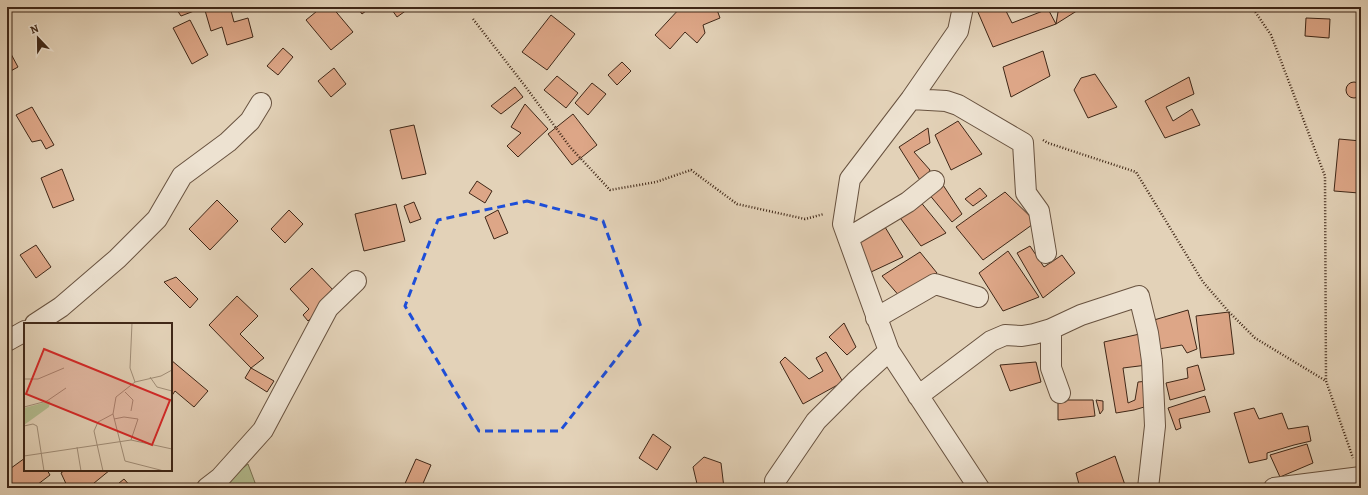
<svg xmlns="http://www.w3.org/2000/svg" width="1368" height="495" font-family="Alegreya,serif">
  <rect width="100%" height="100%" fill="#e3d2b8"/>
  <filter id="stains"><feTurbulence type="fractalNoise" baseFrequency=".005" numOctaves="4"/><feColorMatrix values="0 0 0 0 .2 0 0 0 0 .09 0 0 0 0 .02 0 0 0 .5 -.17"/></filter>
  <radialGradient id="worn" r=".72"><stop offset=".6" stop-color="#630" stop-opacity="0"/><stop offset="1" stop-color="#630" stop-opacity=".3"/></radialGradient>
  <!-- green -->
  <path fill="#b3bc8f" stroke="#797253" d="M248,464L257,488H217Z"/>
  <!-- building -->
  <path fill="#dda687" stroke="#3f2717" d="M175,7H193L194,11L181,16Z
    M204,7H230L234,22L248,18L253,37L227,45L222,27L211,31Z
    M322,7H332L353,32L331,50L306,20Z
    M357,7H371L362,14Z
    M390,7H411L397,17Z
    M681,7H716L720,18L703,25L705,33L697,43L685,32L670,49L655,35Z
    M984,7H1004L1012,23L1048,9L1056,24L993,47L977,10Z
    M1062,7H1083L1056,24L1058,12Z
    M551,15L575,34L547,70L522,52Z
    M1306,18L1330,19L1329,38L1305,36Z
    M190,20L208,55L192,64L173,28Z
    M283,48L293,57L278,75L267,66Z
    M1043,51L1050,76L1011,97L1003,67Z
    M11,54L18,67L7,73V56Z
    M622,62L631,71L617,85L608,75Z
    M334,68L346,84L331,97L318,81Z
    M1095,74L1117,107L1088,118L1074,90L1081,78Z
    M557,76L578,93L566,108L544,90Z
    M1189,77L1194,94L1166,107L1173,121L1192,109L1200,125L1165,138L1145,101Z
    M1346 90a8 8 0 1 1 16 0a8 8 0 1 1-16 0Z
    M592,83L606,94L588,115L575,103Z
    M515,87L523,97L501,114L491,106Z
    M525,104L548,129L518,157L507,146L521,133L511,127Z
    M32,107L54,145L46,149L41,140L32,142L16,115Z
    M573,114L597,145L572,165L548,134Z
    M958,121L982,154L951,170L935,135Z
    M414,125L426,174L402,179L390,130Z
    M928,128L930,143L914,152L930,170L923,185L899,147Z
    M1339,139L1361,141V174L1359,193L1334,191Z
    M62,169L74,200L53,208L41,178Z
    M477,181L492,191L485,203L469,193Z
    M943,185L962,214L952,222L928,193Z
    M980,188L987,196L973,206L965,199Z
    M1005,192L1036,222L983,260L956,227Z
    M217,200L238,221L210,250L189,229Z
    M919,200L946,233L921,246L898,215Z
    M414,202L421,219L410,223L404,206Z
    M396,204L405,241L364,251L355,214Z
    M289,210L303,224L285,243L271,229Z
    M498,210L508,233L494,239L485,217Z
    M882,222L903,257L871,272L857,240Z
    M36,245L51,267L36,278L20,255Z
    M1030,246L1044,267L1062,255L1075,273L1043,298L1017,253Z
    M1008,251L1039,297L1003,311L979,273Z
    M920,252L937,273L901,298L882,276Z
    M312,268L336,293L308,321L303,315L309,309L290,289Z
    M176,277L198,299L190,308L164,282Z
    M237,296L258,316L240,334L264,358L251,368L209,325Z
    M1188,310L1197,349L1187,353L1182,345L1159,349L1154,320Z
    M1229,312L1234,354L1201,358L1196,316Z
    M844,323L856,347L847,355L829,337Z
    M1144,333L1147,365L1123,368L1128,403L1135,400L1138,382L1149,381L1151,405L1134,410L1116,413L1104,342Z
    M826,352L843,382L803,404L780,362L785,357L809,379L823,371L816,358Z
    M171,360L208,391L194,407L175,391L171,397Z
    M1036,362L1041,382L1010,391L1000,365Z
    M1198,365L1205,390L1170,400L1166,383L1188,378L1187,368Z
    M251,368L274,381L267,392L245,378Z
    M1205,396L1210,412L1179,419L1181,428L1176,430L1168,408Z
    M1058,400H1093L1095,416L1058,420Z
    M1096,400L1103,401V410L1100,414Z
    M1254,408L1259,419L1282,413L1288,429L1308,426L1311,441L1294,445L1267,453V459L1249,463L1234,413Z
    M653,434L671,447L657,470L639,458Z
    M1307,444L1313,463L1280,477L1270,455Z
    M1115,456L1126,488H1080L1076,473Z
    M704,457L721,463L724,488H698L693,467Z
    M25,458V470H47L50,475L33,488H7V471Z
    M416,459L431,465L421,488H403Z
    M65,470H110L88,488H68L61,473Z
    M124,479L132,488H113Z"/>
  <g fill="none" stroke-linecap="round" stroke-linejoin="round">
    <defs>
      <path id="minor" d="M911,99L946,101L958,105L1023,143L1026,193L1039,211L1046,253
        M848,238L908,202L934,181
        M876,318L935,284L978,297
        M35,324L61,307L117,259L157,219L182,176L228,142L250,121L261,103
        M1051,329V368L1060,393
        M7,341L25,331
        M889,351L979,488
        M918,396L991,341L1005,335L1022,336L1034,334L1051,329L1081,315L1139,296L1148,333L1152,361L1155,426L1148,488
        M207,488L220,478L263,430L328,308L356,281
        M775,488V481L816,421L855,382L889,351L843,224L850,179L911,99L958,31L963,7
        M1274,488L1361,477"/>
    </defs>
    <!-- minor casing -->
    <use href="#minor" stroke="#68523f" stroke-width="22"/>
    <!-- path -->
    <path stroke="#3f2717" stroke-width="2.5" stroke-dasharray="1 2" stroke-linecap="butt" d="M1252,7L1271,35L1325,176L1326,381L1353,458
      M473,19L525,86L570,147L610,190L656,182L691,170L737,204L805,219L824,214
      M1043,140L1048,143L1136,172L1203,282L1229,312L1255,338L1326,381"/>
    <!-- minor -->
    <use href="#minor" stroke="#ede2d1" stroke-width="20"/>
  </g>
  <!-- marked area -->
  <path fill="none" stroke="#1d4ed8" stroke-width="3" stroke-dasharray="8 5" stroke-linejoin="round" d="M527,201L603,221L641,327L560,431H479L405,306L438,220Z"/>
  <!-- overview -->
  <g transform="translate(24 323)">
    <rect width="148" height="148" fill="#e3d2b8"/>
    <path d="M26,78L25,84L0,102V85Z" fill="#b3bc8f"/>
    <path fill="none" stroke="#a18e78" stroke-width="1" d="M108,0L106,45L111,59M126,54L133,64L148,68M0,56H14L40,45M101,69L109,77L107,88M0,84L23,78L42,65M89,91L101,138L140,148M90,96L100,94L114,96L107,117M0,103L9,101L13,103L20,148M53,124L57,148M0,133L107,117L148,126M79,148L70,108L74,99L89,91L92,74L111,59L137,53L148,47"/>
    <path fill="#d62828" fill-opacity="0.15" stroke="#d62828" stroke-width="2" d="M20,26L146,77L128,122L2,71Z"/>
    <rect width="148" height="148" fill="none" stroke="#3f2717" stroke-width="2"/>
  </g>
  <!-- margin -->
  <rect width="1368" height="495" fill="none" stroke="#e3d2b8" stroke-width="24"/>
  <rect x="8" y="8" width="1352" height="479" fill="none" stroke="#3f2717" stroke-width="2"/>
  <rect x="12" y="12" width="1344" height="471" fill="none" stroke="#3f2717"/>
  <!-- north arrow -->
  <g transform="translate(38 38) rotate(338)" stroke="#ede2d1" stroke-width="3" paint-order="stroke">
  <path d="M0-3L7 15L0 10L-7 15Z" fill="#3f2717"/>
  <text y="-6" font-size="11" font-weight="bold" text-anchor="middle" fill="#3f2717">N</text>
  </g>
  <rect width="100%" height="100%" filter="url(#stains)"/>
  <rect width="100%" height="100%" fill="url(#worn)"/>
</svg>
